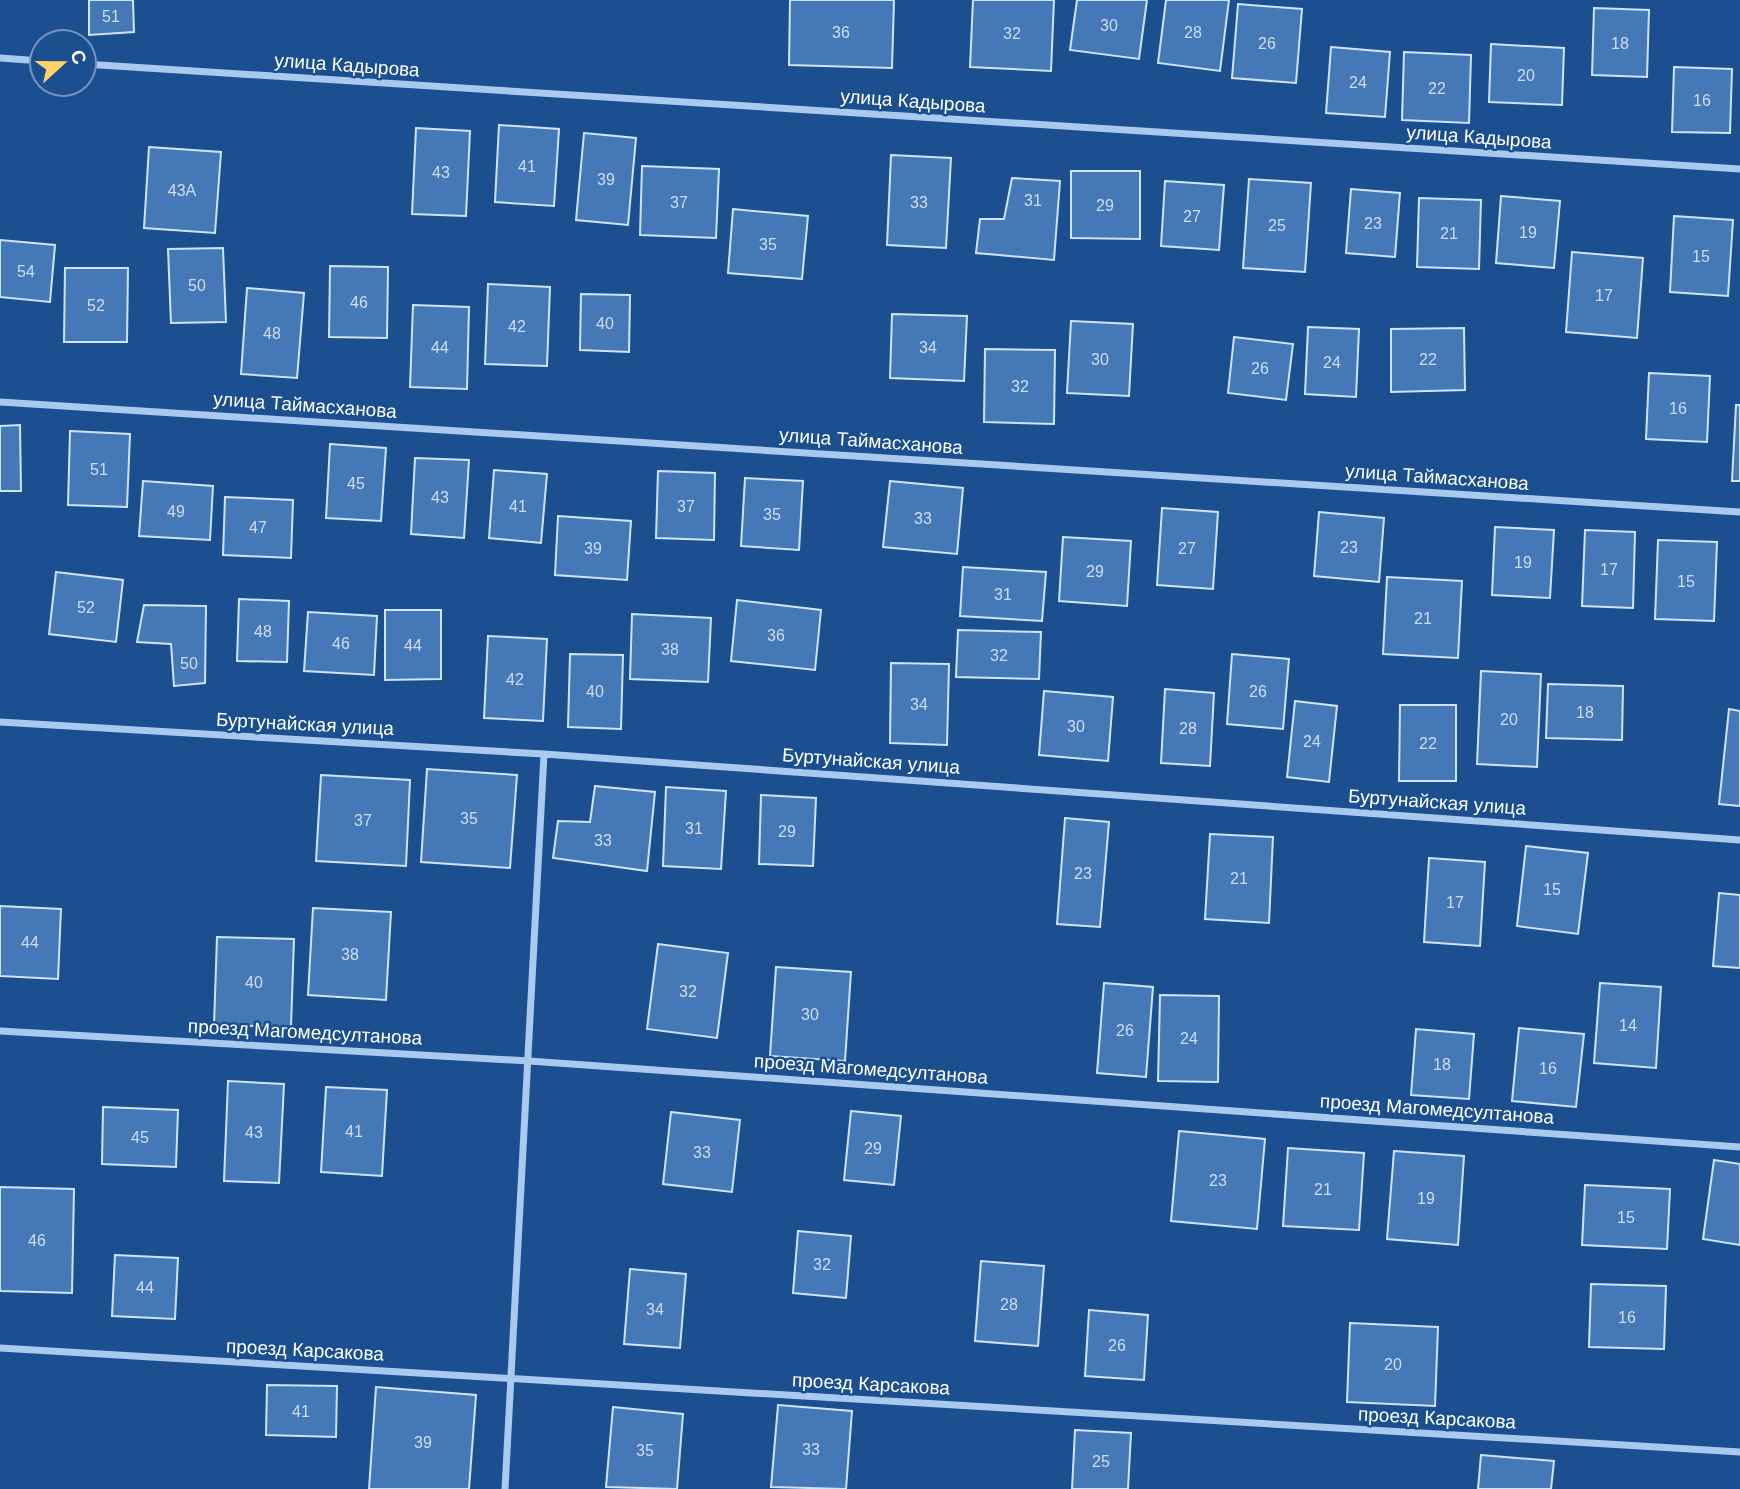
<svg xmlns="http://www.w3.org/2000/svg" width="1740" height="1489" font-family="Helvetica,sans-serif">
  <rect width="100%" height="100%" fill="#1b4f8f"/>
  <!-- building -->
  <path fill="#4478b7" stroke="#cfe3fa" stroke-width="2" d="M89,0H133L134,32L89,35Z
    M790,0H894L892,68L789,65Z
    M973,0H1054L1051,71L970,67Z
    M1077,0H1147L1139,59L1070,50Z
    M1166,0H1229L1220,71L1158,63Z
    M1238,4L1302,9L1296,83L1232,78Z
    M1594,8L1649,10L1647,77L1592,75Z
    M1491,44L1564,48L1562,105L1489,102Z
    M1331,47L1390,52L1385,117L1326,113Z
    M1404,52L1471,55L1469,123L1402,120Z
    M1674,67L1732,69L1730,133L1672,132Z
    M499,125L559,129L554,206L495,202Z
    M416,128L470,131L466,216L412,214Z
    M584,133L636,138L628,225L576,220Z
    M149,147L221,152L215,233L144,228Z
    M891,155L951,158L946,248L887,245Z
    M642,166L719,169L716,238L640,235Z
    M1071,171H1140V239L1071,238Z
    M1012,178L1060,181L1054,260L976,253L980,219H1004Z
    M1249,179L1311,183L1305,272L1243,268Z
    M1165,181L1224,185L1219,250L1161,246Z
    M1351,189L1400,193L1395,257L1346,253Z
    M1501,196L1560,201L1554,268L1496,263Z
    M1419,198L1481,200L1479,269L1417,267Z
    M733,209L808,216L802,279L728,273Z
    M1674,216L1733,220L1728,296L1670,292Z
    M0,240L55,245L50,302L0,297Z
    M223,248L226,322L171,323L168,249Z
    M1572,252L1643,258L1637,338L1566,332Z
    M330,266L388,267L387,338L329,337Z
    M65,268H128L127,342H64Z
    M488,284L550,287L547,366L485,364Z
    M247,288L304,293L297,378L241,374Z
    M581,294L630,295L629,352L580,350Z
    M413,305L469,307L467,389L410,387Z
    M892,314L967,316L964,381L890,378Z
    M1071,321L1133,324L1129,396L1067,393Z
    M1308,327L1359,329L1356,397L1305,394Z
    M1464,328L1465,390L1391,392V329Z
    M1234,337L1293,344L1286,400L1228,393Z
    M985,349L1055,350L1054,424L984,422Z
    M1649,373L1710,376L1707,442L1646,439Z
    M1736,405H1740V481H1732Z
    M20,425L21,491H0V426Z
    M70,431L130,434L127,507L68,505Z
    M330,444L386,448L381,521L326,518Z
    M415,458L469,460L464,538L411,534Z
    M494,470L547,474L541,543L489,538Z
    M658,471L715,473L714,540L656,538Z
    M745,478L803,481L799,550L741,546Z
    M143,481L213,486L210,540L139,536Z
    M890,481L963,488L957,554L883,547Z
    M225,497L293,500L291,558L223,555Z
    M1162,508L1218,512L1213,589L1157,585Z
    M1319,512L1384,518L1379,582L1314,576Z
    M558,516L631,521L627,580L555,575Z
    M1495,527L1554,530L1550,598L1492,595Z
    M1585,530L1635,532L1633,608L1582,606Z
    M1063,537L1131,541L1127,606L1059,601Z
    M1658,540L1717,542L1714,621L1655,619Z
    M963,567L1046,572L1042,621L960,616Z
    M56,572L123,580L116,642L49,634Z
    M1387,577L1462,581L1458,658L1383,654Z
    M239,599L289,601L287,662L237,661Z
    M737,600L821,610L815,670L731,661Z
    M144,605L206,606L205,683L174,686L171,644L137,642Z
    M385,610H441V679L385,680Z
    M308,612L377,616L374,675L304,671Z
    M632,614L711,618L708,682L630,679Z
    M958,630L1041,632L1039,679L956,677Z
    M488,636L547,639L543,721L484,718Z
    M570,654L623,655L621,729L568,727Z
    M1232,654L1289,659L1283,729L1227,724Z
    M891,663L949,664L947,745L890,743Z
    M1481,671L1541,674L1537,767L1477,764Z
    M1548,684L1623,686L1622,740L1546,738Z
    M1165,689L1214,693L1210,766L1161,763Z
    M1044,691L1113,697L1108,761L1039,755Z
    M1295,701L1337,706L1329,782L1287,777Z
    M1400,705H1456V781H1399Z
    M1729,709L1740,711V806L1719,804Z
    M427,769L517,775L510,868L421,862Z
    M321,775L410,780L406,866L316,861Z
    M595,786L655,792L647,871L553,858L558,821L590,822Z
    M666,787L726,791L721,869L663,866Z
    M761,795L816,798L813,866L759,864Z
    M1065,818L1109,822L1100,927L1057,924Z
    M1210,834L1273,837L1269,923L1205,919Z
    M1526,846L1588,853L1578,934L1517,926Z
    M1429,858L1485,862L1480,946L1424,942Z
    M1719,893L1740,895V968L1713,966Z
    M0,906L61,909L58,979L0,976Z
    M313,908L391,912L386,1000L308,995Z
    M217,937L294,939L291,1027L214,1025Z
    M658,944L728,953L717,1038L647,1029Z
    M776,967L851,972L845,1061L770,1056Z
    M1104,983L1153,987L1146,1077L1097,1073Z
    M1600,983L1661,987L1656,1068L1594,1063Z
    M1160,995L1219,996L1218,1082L1158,1081Z
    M1519,1028L1584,1034L1576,1107L1512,1101Z
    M1416,1029L1474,1034L1469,1099L1411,1095Z
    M228,1081L284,1084L279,1183L224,1181Z
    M326,1087L387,1090L382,1176L321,1172Z
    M103,1107L178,1110L176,1167L102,1164Z
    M851,1111L901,1116L894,1185L844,1180Z
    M671,1112L740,1120L732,1192L663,1184Z
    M1179,1131L1265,1139L1257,1229L1171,1221Z
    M1288,1148L1364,1153L1359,1230L1283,1226Z
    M1394,1151L1464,1156L1458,1245L1387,1239Z
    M1714,1160L1740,1164V1245L1703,1239Z
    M1585,1185L1670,1189L1667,1249L1582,1245Z
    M0,1187L74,1189L72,1293L0,1291Z
    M798,1231L851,1236L846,1298L793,1293Z
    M115,1255L178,1258L175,1319L112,1316Z
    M981,1261L1044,1266L1038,1346L975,1341Z
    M630,1269L686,1274L680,1348L624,1344Z
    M1591,1284L1666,1286L1664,1349L1589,1347Z
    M1089,1310L1148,1315L1144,1380L1085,1376Z
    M1350,1323L1438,1327L1435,1406L1347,1402Z
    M267,1385L337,1386L336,1437L266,1435Z
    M376,1387L476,1395L469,1489H369Z
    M778,1405L852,1411L846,1489L771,1487Z
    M613,1407L683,1414L677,1489L606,1487Z
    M1075,1430L1131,1433L1128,1489H1072Z
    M1481,1455L1554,1461L1551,1489H1478Z"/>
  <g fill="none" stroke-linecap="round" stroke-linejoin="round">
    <!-- street -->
    <path stroke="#a9c9ee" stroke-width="7" d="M0,58L42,61
      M84,64L1740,169
      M0,402L1740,512
      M0,722L544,754L1740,840
      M0,1031L529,1061L1740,1147
      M0,1348L1740,1452
      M505,1489L544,754"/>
  </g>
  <g text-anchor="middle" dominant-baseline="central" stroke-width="5" stroke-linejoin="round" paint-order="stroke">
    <!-- number labels -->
    <g font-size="16" fill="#d0dded">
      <text x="111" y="16">51</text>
      <text x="1109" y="25">30</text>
      <text x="841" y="32">36</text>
      <text x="1193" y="32">28</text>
      <text x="1012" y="33">32</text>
      <text x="1267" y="43">26</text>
      <text x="1620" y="43">18</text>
      <text x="1526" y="75">20</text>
      <text x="1358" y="82">24</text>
      <text x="1437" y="88">22</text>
      <text x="1702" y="100">16</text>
      <text x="527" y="166">41</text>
      <text x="441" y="172">43</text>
      <text x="606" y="179">39</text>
      <text x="182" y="190">43А</text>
      <text x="1033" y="200">31</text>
      <text x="679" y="202">37</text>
      <text x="919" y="202">33</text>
      <text x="1105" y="205">29</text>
      <text x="1192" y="216">27</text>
      <text x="1373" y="223">23</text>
      <text x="1277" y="225">25</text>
      <text x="1528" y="232">19</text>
      <text x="1449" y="233">21</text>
      <text x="768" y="244">35</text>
      <text x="1701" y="256">15</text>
      <text x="26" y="271">54</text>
      <text x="197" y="285">50</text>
      <text x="1604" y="295">17</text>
      <text x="359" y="302">46</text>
      <text x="96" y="305">52</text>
      <text x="605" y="323">40</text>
      <text x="517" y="326">42</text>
      <text x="272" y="333">48</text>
      <text x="440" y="347">44</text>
      <text x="928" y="347">34</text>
      <text x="1100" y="359">30</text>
      <text x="1428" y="359">22</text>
      <text x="1332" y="362">24</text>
      <text x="1260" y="368">26</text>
      <text x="1020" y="386">32</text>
      <text x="1678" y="408">16</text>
      <text x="99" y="469">51</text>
      <text x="356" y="483">45</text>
      <text x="440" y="497">43</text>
      <text x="518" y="506">41</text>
      <text x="686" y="506">37</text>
      <text x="176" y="511">49</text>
      <text x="772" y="514">35</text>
      <text x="923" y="518">33</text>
      <text x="258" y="527">47</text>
      <text x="1349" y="547">23</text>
      <text x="593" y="548">39</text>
      <text x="1187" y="548">27</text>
      <text x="1523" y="562">19</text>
      <text x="1609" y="569">17</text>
      <text x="1095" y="571">29</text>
      <text x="1686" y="581">15</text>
      <text x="1003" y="594">31</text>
      <text x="86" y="607">52</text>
      <text x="1423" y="618">21</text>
      <text x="263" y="631">48</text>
      <text x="776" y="635">36</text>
      <text x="341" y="643">46</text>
      <text x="413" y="645">44</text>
      <text x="670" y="649">38</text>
      <text x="999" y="655">32</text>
      <text x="189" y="663">50</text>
      <text x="515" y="679">42</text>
      <text x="595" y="691">40</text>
      <text x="1258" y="691">26</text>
      <text x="919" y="704">34</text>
      <text x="1585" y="712">18</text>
      <text x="1509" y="719">20</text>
      <text x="1076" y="726">30</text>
      <text x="1188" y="728">28</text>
      <text x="1312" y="741">24</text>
      <text x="1428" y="743">22</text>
      <text x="469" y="818">35</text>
      <text x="363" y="820">37</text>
      <text x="694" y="828">31</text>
      <text x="787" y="831">29</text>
      <text x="603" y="840">33</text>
      <text x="1083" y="873">23</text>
      <text x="1239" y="878">21</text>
      <text x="1552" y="889">15</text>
      <text x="1455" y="902">17</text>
      <text x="30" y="942">44</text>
      <text x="350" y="954">38</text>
      <text x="254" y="982">40</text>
      <text x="688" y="991">32</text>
      <text x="810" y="1014">30</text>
      <text x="1628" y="1025">14</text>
      <text x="1125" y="1030">26</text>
      <text x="1189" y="1038">24</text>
      <text x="1442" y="1064">18</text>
      <text x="1548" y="1068">16</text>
      <text x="354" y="1131">41</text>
      <text x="254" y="1132">43</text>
      <text x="140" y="1137">45</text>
      <text x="873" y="1148">29</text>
      <text x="702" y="1152">33</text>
      <text x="1218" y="1180">23</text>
      <text x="1323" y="1189">21</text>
      <text x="1426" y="1198">19</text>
      <text x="1626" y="1217">15</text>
      <text x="37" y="1240">46</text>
      <text x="822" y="1264">32</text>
      <text x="145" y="1287">44</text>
      <text x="1009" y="1304">28</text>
      <text x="655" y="1309">34</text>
      <text x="1627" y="1317">16</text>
      <text x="1117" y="1345">26</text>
      <text x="1393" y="1364">20</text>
      <text x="301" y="1411">41</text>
      <text x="423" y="1442">39</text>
      <text x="811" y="1449">33</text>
      <text x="645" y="1450">35</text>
      <text x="1101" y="1461">25</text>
    </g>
    <!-- street labels -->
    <g font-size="19" fill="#fff" stroke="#1b4f8f">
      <text transform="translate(347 65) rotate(4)">улица Кадырова</text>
      <text transform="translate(913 101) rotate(4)">улица Кадырова</text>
      <text transform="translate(1479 137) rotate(4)">улица Кадырова</text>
      <text transform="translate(305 405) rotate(4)">улица Таймасханова</text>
      <text transform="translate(871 441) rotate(4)">улица Таймасханова</text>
      <text transform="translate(1437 477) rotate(4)">улица Таймасханова</text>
      <text transform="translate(305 724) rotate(3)">Буртунайская улица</text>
      <text transform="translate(871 761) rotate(4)">Буртунайская улица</text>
      <text transform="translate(1437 802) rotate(4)">Буртунайская улица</text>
      <text transform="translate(305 1032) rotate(3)">проезд Магомедсултанова</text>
      <text transform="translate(871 1069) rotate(4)">проезд Магомедсултанова</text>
      <text transform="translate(1437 1109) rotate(4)">проезд Магомедсултанова</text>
      <text transform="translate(305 1350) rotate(3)">проезд Карсакова</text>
      <text transform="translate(871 1384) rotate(3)">проезд Карсакова</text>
      <text transform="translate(1437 1418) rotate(3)">проезд Карсакова</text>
    </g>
  </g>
  <!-- north arrow -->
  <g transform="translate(63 63) rotate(69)"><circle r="33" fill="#1b4f8f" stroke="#7695bc" stroke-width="2"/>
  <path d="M0-5L12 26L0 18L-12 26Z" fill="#ffd166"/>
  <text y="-10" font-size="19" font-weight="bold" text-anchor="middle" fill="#ffffff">С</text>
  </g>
</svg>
